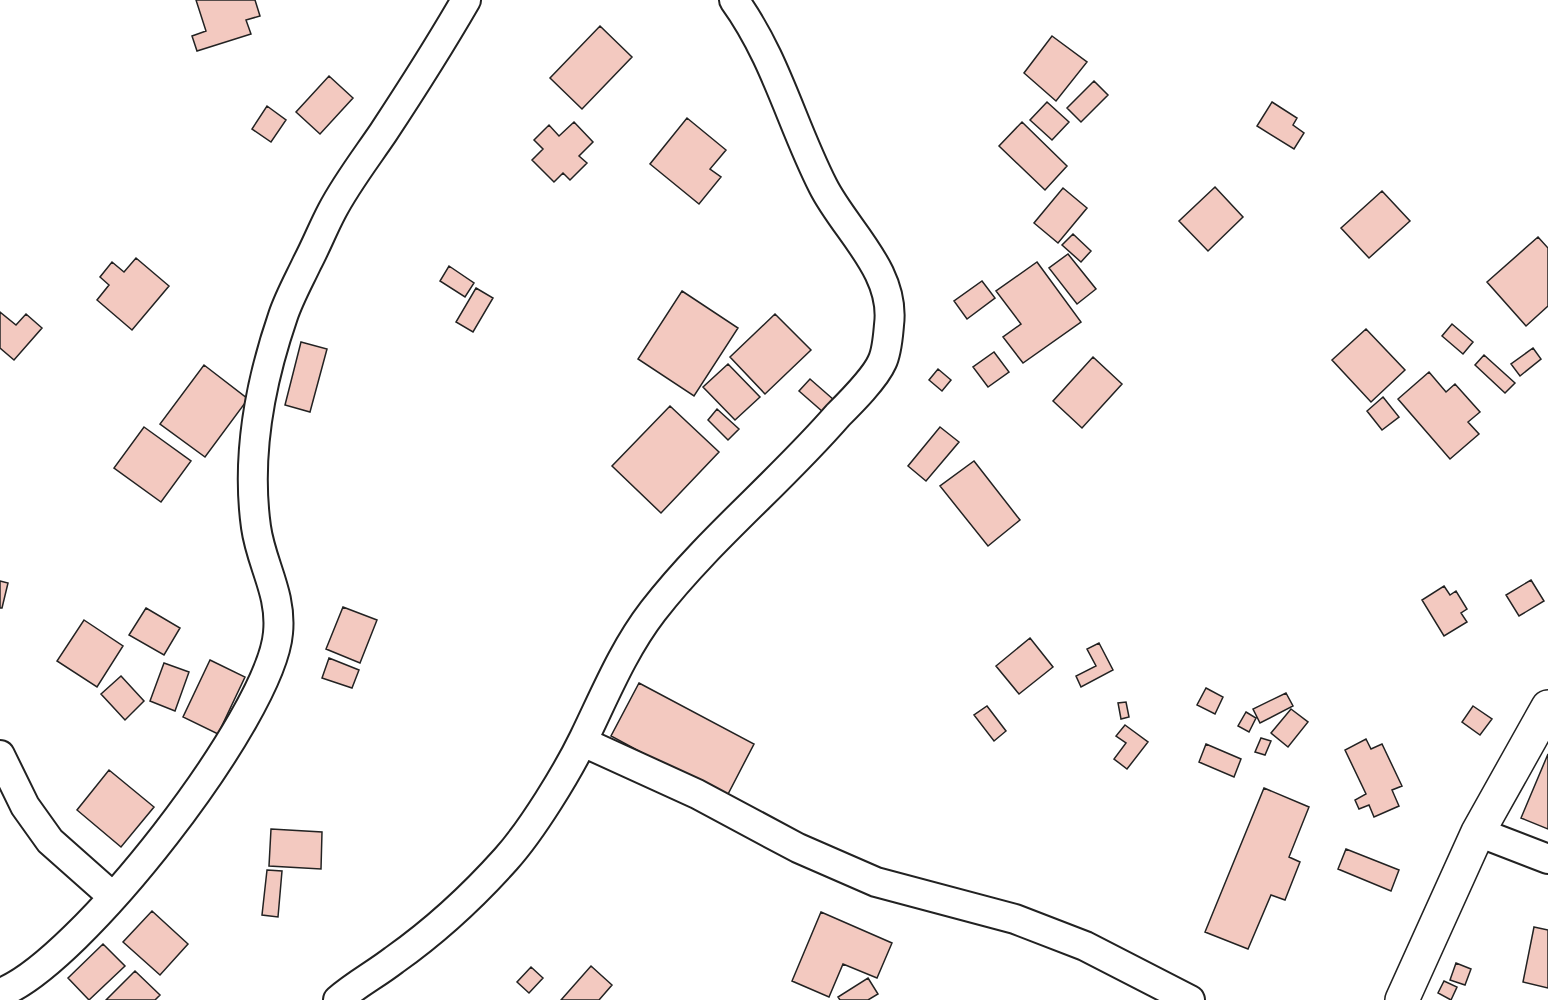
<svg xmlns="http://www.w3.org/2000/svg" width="1548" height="1000" font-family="'PT Sans Narrow',sans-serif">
  <rect width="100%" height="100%" fill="#fff"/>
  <!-- building -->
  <path fill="#f3c9c0" stroke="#222" stroke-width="1.5" d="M196,0H255L260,16L246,20L251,34L197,51L192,36L206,31Z
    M600,26L632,57L582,109L550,78Z
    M1052,36L1087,62L1056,101L1024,73Z
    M329,76L353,98L320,134L296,112Z
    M1094,81L1108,95L1081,122L1067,108Z
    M1047,102L1069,122L1052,140L1030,120Z
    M1272,102L1297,118L1293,125L1304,133L1294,149L1257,126Z
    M267,106L286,120L271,142L252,129Z
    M687,118L726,150L710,169L721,177L699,204L650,164Z
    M574,122L593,142L579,156L587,163L570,180L563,173L554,182L532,160L543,149L534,140L549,125L559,136Z
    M1022,122L1067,166L1045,190L999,146Z
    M1215,187L1243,217L1208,251L1179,221Z
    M1063,188L1087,208L1058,243L1034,223Z
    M1382,191L1410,221L1369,258L1341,228Z
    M1073,234L1091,251L1081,262L1062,245Z
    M1538,237L1548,248V306L1526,326L1487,282Z
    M1068,254L1096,289L1077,304L1049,268Z
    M136,258L169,286L132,330L97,300L109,285L100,277L112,262L124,272Z
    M1037,262L1081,322L1023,363L1003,337L1021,324L996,291Z
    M449,266L474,283L465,297L440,281Z
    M982,281L995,298L967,319L954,301Z
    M476,288L493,298L473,332L456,322Z
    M682,291L738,328L694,396L638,359Z
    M0,312L16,325L26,314L42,328L14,360L0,348Z
    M775,314L811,350L765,394L730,357Z
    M1452,324L1473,342L1463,354L1442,336Z
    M1366,329L1405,370L1371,402L1332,360Z
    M301,342L327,349L310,412L285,405Z
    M1533,348L1541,359L1520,376L1511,364Z
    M994,352L1009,372L988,387L973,367Z
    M1484,355L1515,383L1505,393L1475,365Z
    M1093,357L1122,384L1082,428L1053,401Z
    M728,364L760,397L735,420L703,387Z
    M204,365L248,399L205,457L160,424Z
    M938,369L951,380L942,391L929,380Z
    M1429,372L1446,392L1455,384L1480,412L1468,422L1479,434L1450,459L1398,399Z
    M810,379L834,400L823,412L799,391Z
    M1383,397L1399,417L1382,430L1367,411Z
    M670,406L719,452L661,513L612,466Z
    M717,409L739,429L728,440L708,420Z
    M144,427L191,461L161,502L114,468Z
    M940,427L959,442L926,481L908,466Z
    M974,461L1020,520L988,546L940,486Z
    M1531,580L1544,601L1519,616L1506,595Z
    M0,581L8,583L2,608H0Z
    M1444,586L1450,595L1456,591L1467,609L1461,613L1467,622L1444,636L1422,600Z
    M343,607L377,620L360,663L326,649Z
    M146,608L180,628L164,655L129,635Z
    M84,620L123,646L97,687L57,661Z
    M1030,638L1053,667L1019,694L996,666Z
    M1099,643L1113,670L1081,687L1076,676L1096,666L1087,649Z
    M329,658L359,670L352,688L322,678Z
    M210,660L245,677L218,734L183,717Z
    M164,663L189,672L175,711L150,701Z
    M121,676L144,701L125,720L101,694Z
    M639,683L754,744L726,798L611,736Z
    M1206,688L1223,697L1215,714L1197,705Z
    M1286,693L1293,706L1260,723L1253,709Z
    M1126,702L1129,717L1121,719L1118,703Z
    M987,706L1006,731L994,741L974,715Z
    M1473,706L1492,719L1480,735L1462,722Z
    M1291,709L1308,722L1288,747L1271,733Z
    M1246,712L1256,718L1249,732L1238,726Z
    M1125,725L1148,742L1127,769L1114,759L1126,743L1116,736Z
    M1261,738L1271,741L1265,755L1255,752Z
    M1366,739L1371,749L1382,744L1402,786L1392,790L1399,806L1374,817L1369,805L1359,809L1355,800L1366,794L1345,750Z
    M1206,744L1241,759L1234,777L1199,762Z
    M1548,754V829L1521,818Z
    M109,770L154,807L121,847L77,810Z
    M1264,788L1309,807L1289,857L1300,862L1285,900L1271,895L1248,949L1205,932Z
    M271,829L322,832L321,869L269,866Z
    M1346,849L1399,870L1391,891L1338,869Z
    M267,870L282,871L278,917L262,915Z
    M152,911L188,944L160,975L123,942Z
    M821,912L892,943L877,978L843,964L829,997L792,981Z
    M1534,927L1548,930V988L1523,982Z
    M103,944L125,966L89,1000L68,978Z
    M1456,963L1471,969L1465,985L1450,980Z
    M591,966L612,985L599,1000H561Z
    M531,967L543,978L529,993L517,982Z
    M135,971L160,995L155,1000H106Z
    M868,978L878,994L868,1000H840L838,997Z
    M1444,981L1457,987L1451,1000L1438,993Z"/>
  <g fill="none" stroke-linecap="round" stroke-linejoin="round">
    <defs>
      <path id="minor" d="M583,742L697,794L798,848L876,882L1015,919L1085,946L1190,1000
        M0,755L25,806L50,841L112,896
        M1478,832L1548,859
        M0,993C78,965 271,717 278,633C282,593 261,564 256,527C246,455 260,383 283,316C289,298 299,280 307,263C316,246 323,228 332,211C346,184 366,158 383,133C412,89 440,45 466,0
        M338,1000C355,985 376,974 394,960C435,931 472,897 506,859C532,830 567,773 584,738C605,695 623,650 653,611C708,540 779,483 838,415C851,402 875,378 882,362C887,352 888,336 889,325C896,271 845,230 823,186C791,123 776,58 734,0"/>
      <path id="major" d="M1402,1000L1478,832L1548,707"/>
    </defs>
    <!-- minor casing -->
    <use href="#minor" stroke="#222" stroke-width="32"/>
    <!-- major casing -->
    <use href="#major" stroke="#222" stroke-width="36"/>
    <!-- minor -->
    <use href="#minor" stroke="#fff" stroke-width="28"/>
    <!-- major -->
    <use href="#major" stroke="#fff" stroke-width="33"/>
  </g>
</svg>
